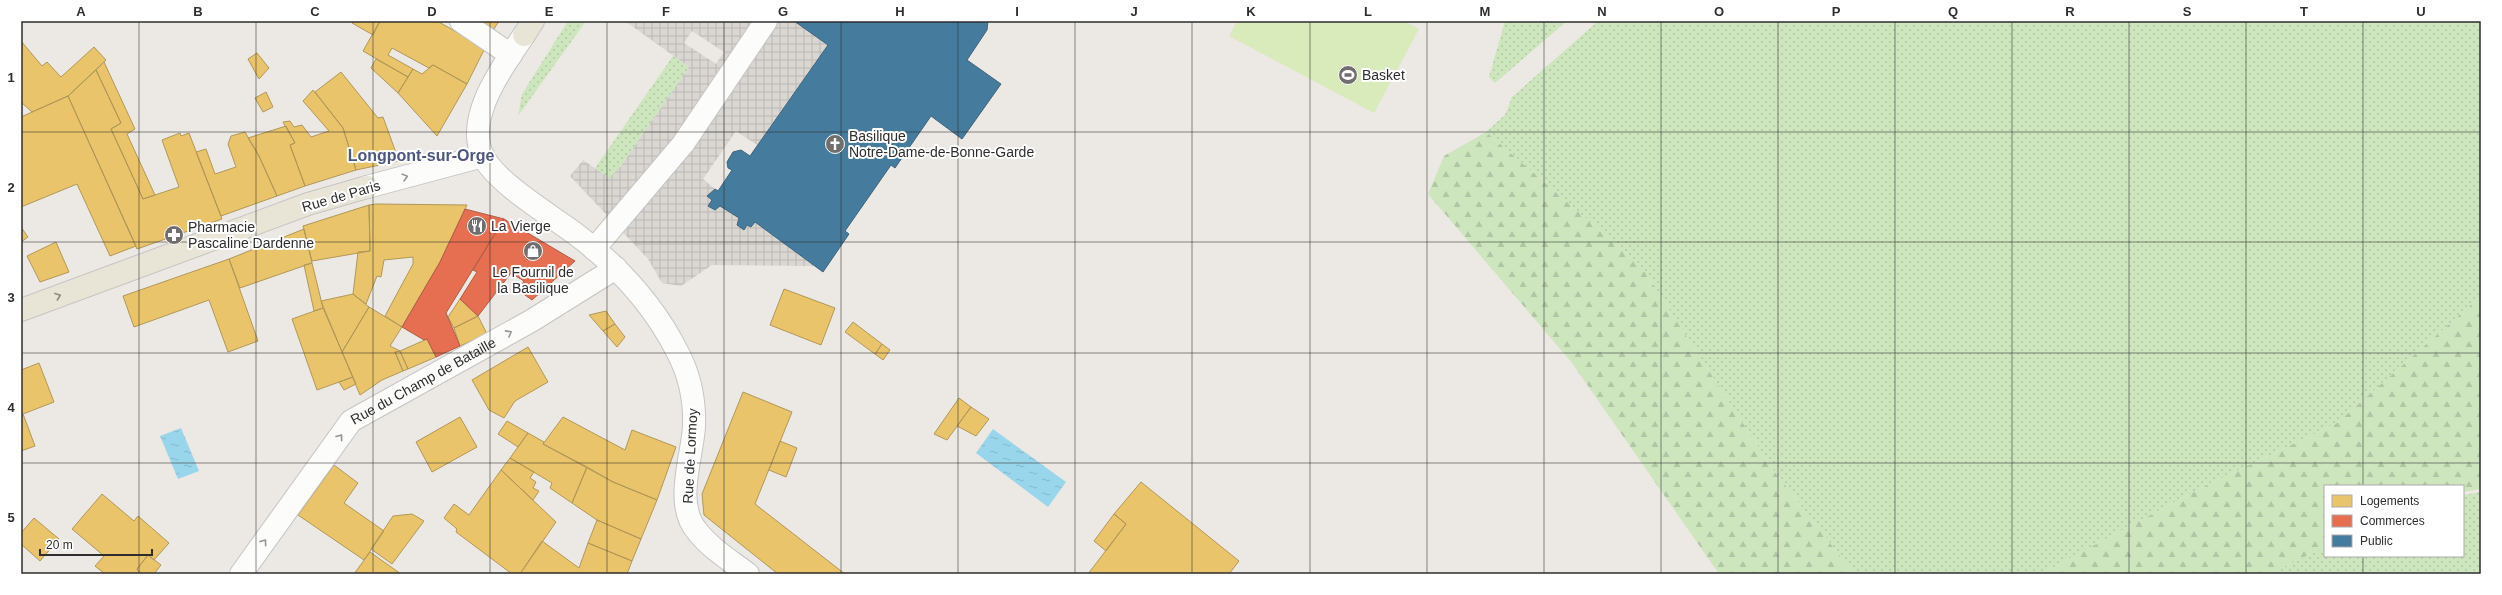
<svg xmlns="http://www.w3.org/2000/svg" width="2502" height="595" font-family="Arial,sans-serif">
  <defs>
    <pattern id="grass-dots" width="8" height="8" patternUnits="userSpaceOnUse"><rect width="8" height="8" fill="#cee6be"/><path d="M2 2h.1M6 6h.1" fill="none" stroke="#b1c6a4" stroke-width="1.8" stroke-linecap="round"/></pattern>
    <pattern id="forest-firs" width="22" height="20" patternUnits="userSpaceOnUse"><rect width="22" height="20" fill="#cee6be"/><path d="M5 1l3.5 6h-7zM16 11l3.5 6h-7z" fill="#b1c6a4"/></pattern>
    <pattern id="plaza-grid" width="8" height="8" patternUnits="userSpaceOnUse"><rect width="8" height="8" fill="#dad6d2"/><path d="M0 4h8M4 0v8" fill="none" stroke="#bbb8b5"/></pattern>
    <pattern id="water-ripples" width="26" height="14" patternUnits="userSpaceOnUse"><rect width="26" height="14" fill="#99d6ec"/><path d="M2 4q2-2 4 0t4 0M15 11q2-2 4 0t4 0" fill="none" stroke="#84b8cb"/></pattern>
  </defs>
  <rect width="100%" height="100%" fill="#ece8e4"/>
  <!-- grass -->
  <path fill="url(#grass-dots)" d="M568,21H586L518,116L522,94Z
    M1505,21H1567L1495,83L1489,77Z
    M1598,21H2481V296L2337,423L2197,490L2041,574H1854L1774,471L1640,265L1486,132L1505,115L1512,97Z
    M673,56L689,67L621,166L609,179L595,168Z
    M2481,492V574H2269L2325,547V556H2463V495Z"/>
  <!-- forest -->
  <path fill="url(#forest-firs)" d="M1486,132L1640,265L1774,471L1854,574H1719L1572,363L1428,194L1444,156Z
    M2481,296V489L2463,492V486H2325V547L2269,574H2041L2197,490L2337,423Z"/>
  <!-- pitch -->
  <path fill="#d9eabb" d="M1237,21H1404L1419,29L1374,113L1229,36Z"/>
  <!-- plaza -->
  <path fill="url(#plaza-grid)" fill-rule="evenodd" d="M625,21H794L828,45L757,145L736,131L703,179L715,189L707,196L739,218L737,225L744,230L747,225L751,227L755,222L815,266L712,265L681,286L662,283L648,259L570,176L583,160L609,178L621,166L689,67ZM692,31L724,52L716,64L684,43Z"/>
  <!-- water -->
  <path fill="url(#water-ripples)" d="M181,428L199,471L178,479L160,436Z
    M993,429L1066,482L1048,507L976,453Z"/>
  <!-- homes -->
  <path fill="#e9c46a" stroke="#b19758" d="M353,21H380L373,35L352,23Z
    M380,21H437L485,48L467,84L433,65L429,68L392,48L388,55L413,69L408,77L363,51Z
    M474,21H499L492,32Z
    M21,41L42,66L47,62L61,77L94,47L106,60L68,96L32,112L21,102Z
    M257,53L269,68L259,79L248,59Z
    M376,59L408,77L398,93L371,68Z
    M104,62L135,129L127,134L155,195L143,199L111,129L121,123L96,70Z
    M433,65L467,84L437,136L398,93L413,69L422,74Z
    M96,70L121,123L111,129L143,199L179,187L162,140L180,133L181,136L189,133L222,219L137,249L68,96Z
    M341,72L378,118L383,117L399,161L356,170L343,128L315,92Z
    M313,90L343,128L356,170L305,186L290,145L295,143L283,122L290,121L294,127L302,125L311,137L329,131L303,101Z
    M266,92L273,107L263,112L255,98Z
    M68,96L136,246L110,256L77,184L21,207V117Z
    M286,126L295,143L290,145L305,186L277,196L259,156L248,138Z
    M245,132L259,156L277,196L221,216L196,152L206,149L215,174L236,167L228,144L231,136Z
    M376,204L467,205L440,262L402,327L385,316L413,264V257L384,260L381,277L377,276L366,304L353,294L358,252L370,251L369,205Z
    M369,205L370,251L312,261L303,226Z
    M21,227L28,237L21,242Z
    M304,229L312,263L240,288L229,259Z
    M56,242L69,272L40,282L27,256Z
    M229,259L258,341L228,352L209,300L134,327L123,296Z
    M312,263L323,308L314,311L304,265Z
    M784,289L835,308L821,345L770,325Z
    M353,294L369,307L342,352L321,301Z
    M460,299L478,316L454,328L448,317Z
    M369,307L402,327L390,346L400,351L395,352L403,371L382,380L360,395L342,352Z
    M323,308L353,377L317,390L292,319Z
    M606,311L615,324L603,331L589,315Z
    M478,316L487,334L460,346L454,328Z
    M853,322L882,344L875,354L845,332Z
    M615,324L625,337L617,347L603,331Z
    M427,339L436,357L408,369L400,351Z
    M882,344L890,350L883,360L875,354Z
    M528,347L548,382L515,401L504,418L489,410L472,380Z
    M400,351L408,369L403,371L395,352Z
    M39,363L54,402L23,414L35,446L21,451V370Z
    M353,377L356,384L344,390L339,382Z
    M743,392L792,412L755,504L845,574H778L704,515L702,494Z
    M959,398L971,407L947,440L934,434Z
    M971,407L989,419L976,436L957,426Z
    M460,417L477,447L432,472L416,442Z
    M563,417L625,450L632,430L676,447L657,500L613,482L543,444Z
    M507,421L528,433L518,447L498,434Z
    M528,433L544,442L543,444L587,467L572,503L550,488L552,483L510,458Z
    M780,441L797,448L786,477L769,470Z
    M510,458L534,472L530,478L536,482L533,488L539,491L533,500L501,470Z
    M334,465L358,483L344,503L384,531L364,560L298,515Z
    M587,467L613,482L657,500L641,539L597,520L572,503Z
    M501,470L556,522L520,574H512L456,532L457,529L444,518L454,504L469,515Z
    M1141,482L1239,561L1229,574H1088L1126,524L1114,514Z
    M102,494L134,521L138,516L169,543L154,560L148,555L137,569L141,574H105L95,566L104,556L72,529Z
    M412,514L424,521L392,564L371,549L393,516Z
    M1114,514L1126,524L1106,551L1094,541Z
    M34,518L59,539L40,561L21,544V533Z
    M597,520L641,539L632,561L588,543Z
    M542,541L579,568L588,543L632,561L627,574H520Z
    M370,552L401,574H354Z
    M148,555L161,565L154,574H141L137,569Z"/>
  <!-- shops -->
  <path fill="#e76f51" stroke="#b05c46" d="M465,209L504,219L446,313L460,346L436,357L427,339L424,340L402,327L440,262Z
    M504,219L575,261L532,300L518,290L524,281L511,273L478,316L460,299L477,272L473,270Z"/>
  <!-- public -->
  <path fill="#457b9d" stroke="#3e647c" d="M794,21H988L987,30L967,60L1001,84L962,139L931,116L895,168L891,165L845,231L849,234L823,272L755,222L751,227L747,225L744,230L737,225L739,218L720,206L715,210L708,206L712,200L707,196L715,189L718,191L732,170L728,168L727,162L733,152L741,150L750,156L828,45Z"/>
  <g fill="none" stroke-linecap="round" stroke-linejoin="round">
    <defs>
      <g id="minor">
        <path d="M461,21L511,55"/>
        <path d="M524,35C503,66 464,118 483,156C496,183 552,216 577,235C619,267 654,305 678,353C690,376 695,401 694,427C692,458 674,504 697,531C710,548 731,561 748,574"/>
        <path d="M367,187L483,156"/>
        <path d="M594,249L683,144L766,21"/>
        <path id="s1" d="M241,574L351,421L531,321L616,268"/>
      </g>
      <path id="major" d="M524,35L533,21
        M21,310L308,204L367,187"/>
    </defs>
    <!-- minor casing -->
    <use href="#minor" stroke="#c5c4c5" stroke-width="24"/>
    <!-- major casing -->
    <use href="#major" stroke="#c6c5c4" stroke-width="24"/>
    <!-- minor -->
    <use href="#minor" stroke="#fcfcfb" stroke-width="22"/>
    <!-- major -->
    <use href="#major" stroke="#e8e4d6" stroke-width="22"/>
  </g>
  <!-- one-way arrows -->
  <defs><path id="oneway-chevron" d="M-2-3.5L2.5 0L-2 3.5" fill="none" stroke-width="1.6" stroke-linecap="round" stroke-linejoin="round"/></defs>
  <g stroke="#959594">
    <use href="#oneway-chevron" transform="translate(405 177) rotate(-15)"/>
    <use href="#oneway-chevron" transform="translate(509 333) rotate(-29)"/>
    <use href="#oneway-chevron" transform="translate(340 437) rotate(-54)"/>
    <use href="#oneway-chevron" transform="translate(264 542) rotate(-54)"/>
  </g>
  <use stroke="#8b8982" href="#oneway-chevron" transform="translate(58 296) rotate(-20)"/>
  <!-- grid -->
  <path fill="none" stroke="#2e2e2e" stroke-width="1" stroke-opacity="0.55" d="M139,21V574M256,21V574M373,21V574M490,21V574M607,21V574M724,21V574M841,21V574M958,21V574M1075,21V574M1192,21V574M1310,21V574M1427,21V574M1544,21V574M1661,21V574M1778,21V574M1895,21V574M2012,21V574M2129,21V574M2246,21V574M2363,21V486M21,132H2481M21,242H2481M21,353H2481M21,463H2481M2363,556V574"/>
  <!-- icons -->
  <defs>
    <symbol id="stadium-disc" viewBox="-11 -11 22 22"><circle r="9.5" fill="#706f6e" stroke="#fff"/><path d="M0-5a6.5 5 0 1 0 0 10a6.5 5 0 1 0 0-10ZM-3.5-1.8h7v3.6h-7Z" fill="#fff"/></symbol>
    <symbol id="church-disc" viewBox="-11 -11 22 22"><circle r="9.5" fill="#706f6e" stroke="#fff"/><path d="M-1.2-6h2.4v3.5h3.3v2.4h-3.3V6h-2.4V-.1h-3.3v-2.4h3.3Z" fill="#fff"/></symbol>
    <symbol id="restaurant-disc" viewBox="-11 -11 22 22"><circle r="9.5" fill="#706f6e" stroke="#fff"/><path d="M-5-6h1v4h1v-4h1v4h1v-4h1v5L-1.5 .5V6h-2V.5L-5-1ZM5-6V6H3V1.5H1.5Q1.5-4 5-6Z" fill="#fff"/></symbol>
    <symbol id="pharmacy-disc" viewBox="-11 -11 22 22"><circle r="9.5" fill="#706f6e" stroke="#fff"/><path d="M-2-6h4v4h4v4h-4v4h-4v-4h-4v-4h4Z" fill="#fff"/></symbol>
    <symbol id="shop-disc" viewBox="-11 -11 22 22"><circle r="9.5" fill="#706f6e" stroke="#fff"/><path d="M-5-2.5h2.3a2.7 3.5 0 0 1 5.4 0H5L5.5 6h-11ZM-1.5-2.5h3a1.5 2.3 0 0 0-3 0Z" fill="#fff"/></symbol>
  </defs>
  <g fill-rule="evenodd">
    <use href="#stadium-disc" x="1337" y="64" width="22" height="22"/>
    <use href="#church-disc" x="824" y="133" width="22" height="22"/>
    <use href="#restaurant-disc" x="466" y="215" width="22" height="22"/>
    <use href="#pharmacy-disc" x="163" y="224" width="22" height="22"/>
    <use href="#shop-disc" x="522" y="240" width="22" height="22"/>
  </g>
  <g text-anchor="middle" dominant-baseline="central" stroke-width="4" stroke-linejoin="round" paint-order="stroke">
    <!-- poi labels -->
    <g font-size="14" fill="#2e2e2e" stroke="#fff" text-anchor="start">
      <text x="1362" y="75">Basket</text>
      <text x="849" y="136">Basilique<tspan x="849" dy="16">Notre-Dame-de-Bonne-Garde</tspan></text>
      <text x="491" y="226">La Vierge</text>
      <text x="188" y="227">Pharmacie<tspan x="188" dy="16">Pascaline Dardenne</tspan></text>
      <text x="533" y="272" text-anchor="middle">Le Fournil de<tspan x="533" dy="16">la Basilique</tspan></text>
    </g>
    <!-- street labels -->
    <g font-size="14" fill="#2e2e2e" stroke="#fff">
      <text transform="translate(341 196) rotate(-16)">Rue de Paris</text>
      <text stroke="none"><textPath href="#s1" startOffset="271">Rue du Champ de Bataille</textPath></text>
      <text transform="translate(690 456) rotate(-87)">Rue de Lormoy</text>
    </g>
    <!-- quarter labels -->
    <g font-size="16" font-weight="bold" fill="#4d5680" stroke="#fff">
      <text x="421" y="155">Longpont-sur-Orge</text>
    </g>
  </g>
  <!-- border -->
  <rect width="2502" height="595" fill="none" stroke="#ffffff" stroke-width="44"/>
  <!-- legend -->
  <rect x="2324" y="485" width="140" height="72" fill="#ffffff" stroke="#ababab"/>
  <rect x="2332" y="495" width="20" height="12" fill="#e9c46a" stroke="#ababab"/>
  <text x="2360" y="505" font-size="12" fill="#2e2e2e">Logements</text>
  <rect x="2332" y="515" width="20" height="12" fill="#e76f51" stroke="#ababab"/>
  <text x="2360" y="525" font-size="12" fill="#2e2e2e">Commerces</text>
  <rect x="2332" y="535" width="20" height="12" fill="#457b9d" stroke="#ababab"/>
  <text x="2360" y="545" font-size="12" fill="#2e2e2e">Public</text>
  <!-- scale -->
  <path d="M40 549v6h112v-6" fill="none" stroke="#2e2e2e" stroke-width="2"/>
  <text x="46" y="549" font-size="12" fill="#2e2e2e" stroke="#ffffff" stroke-width="3" paint-order="stroke">20 m</text>
  <rect x="22" y="22" width="2458" height="551" fill="none" stroke="#2e2e2e" stroke-width="1.5"/>
  <g font-size="13" text-anchor="middle" font-weight="bold" fill="#2e2e2e">
    <text x="81" y="16">A</text>
    <text x="198" y="16">B</text>
    <text x="315" y="16">C</text>
    <text x="432" y="16">D</text>
    <text x="549" y="16">E</text>
    <text x="666" y="16">F</text>
    <text x="783" y="16">G</text>
    <text x="900" y="16">H</text>
    <text x="1017" y="16">I</text>
    <text x="1134" y="16">J</text>
    <text x="1251" y="16">K</text>
    <text x="1368" y="16">L</text>
    <text x="1485" y="16">M</text>
    <text x="1602" y="16">N</text>
    <text x="1719" y="16">O</text>
    <text x="1836" y="16">P</text>
    <text x="1953" y="16">Q</text>
    <text x="2070" y="16">R</text>
    <text x="2187" y="16">S</text>
    <text x="2304" y="16">T</text>
    <text x="2421" y="16">U</text>
    <text x="11" y="82">1</text>
    <text x="11" y="192">2</text>
    <text x="11" y="302">3</text>
    <text x="11" y="412">4</text>
    <text x="11" y="522">5</text>
  </g>
</svg>
